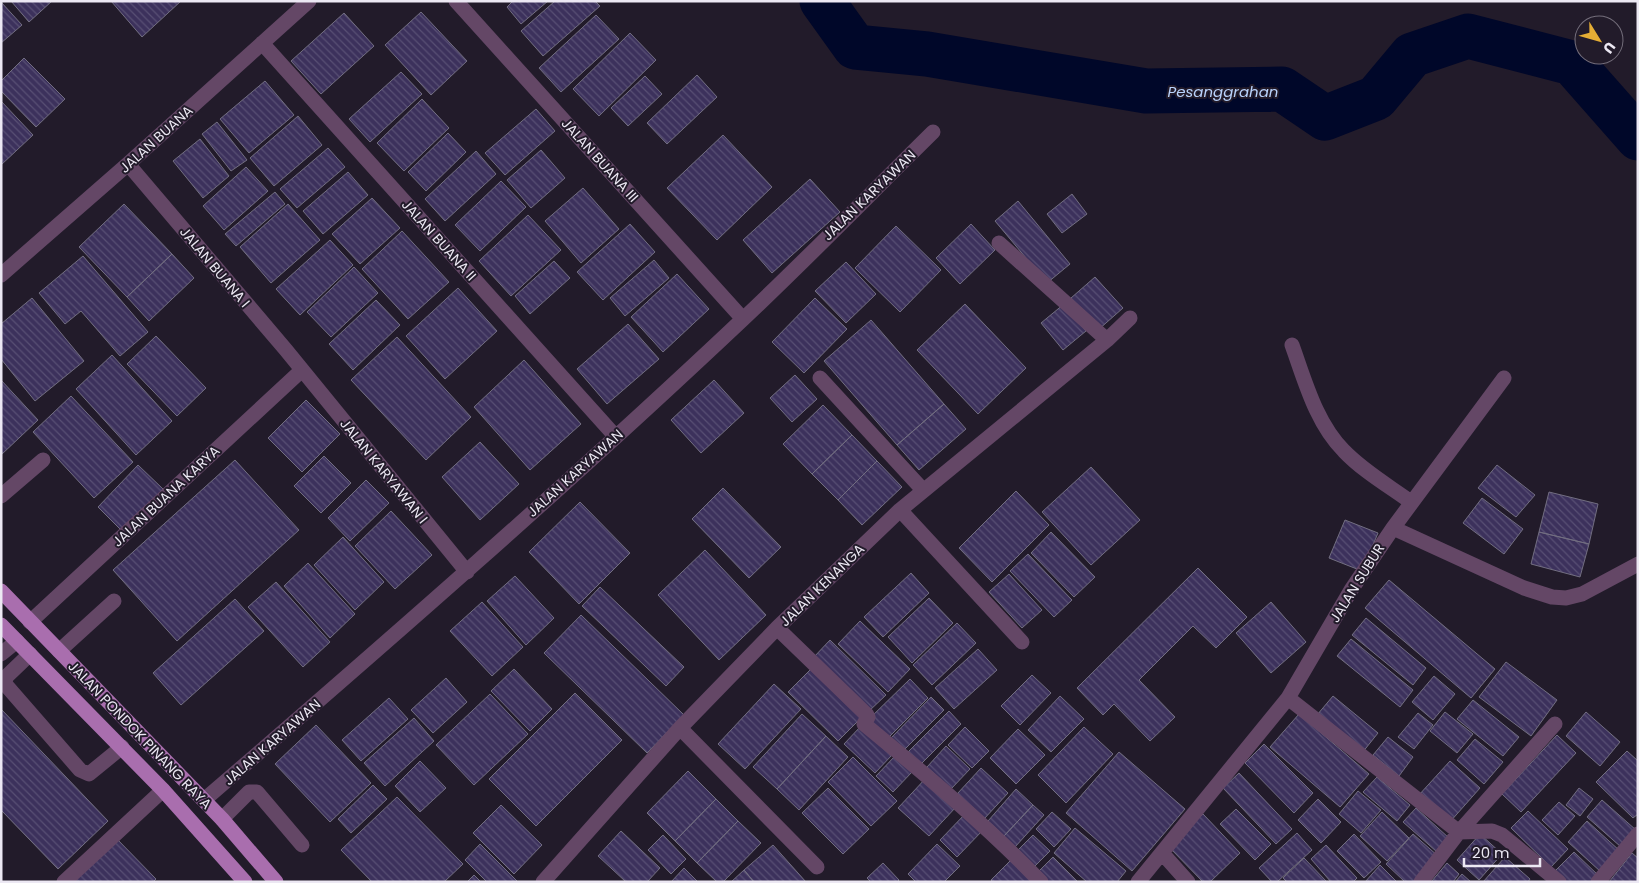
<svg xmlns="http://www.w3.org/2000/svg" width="1639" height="883" font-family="Poppins,sans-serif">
  <defs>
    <pattern id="building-back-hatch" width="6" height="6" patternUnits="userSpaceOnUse" patternTransform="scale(1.25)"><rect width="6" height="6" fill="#3c315c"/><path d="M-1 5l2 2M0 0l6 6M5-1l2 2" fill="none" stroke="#584f74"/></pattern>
  </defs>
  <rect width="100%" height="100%" fill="#221b2a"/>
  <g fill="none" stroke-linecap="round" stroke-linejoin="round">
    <!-- river -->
    <path stroke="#000729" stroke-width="45" d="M822,1L855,47L927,54L1146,91L1282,89L1325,118L1376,98L1412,55L1468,36L1572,63L1638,138"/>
  </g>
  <!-- building -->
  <path fill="url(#building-back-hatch)" stroke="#726e81" d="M11,1H52L29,22Z
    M111,1H181L142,37Z
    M513,1H548L521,24L507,7Z
    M555,1H595L600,6L543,56L521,31Z
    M1,2L22,25L1,43Z
    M421,12L467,61L431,95L385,45Z
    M344,13L374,46L321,94L291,61Z
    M596,15L619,39L561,92L539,68Z
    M630,33L656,60L599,116L573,89Z
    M24,58L65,99L36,127L1,91V81Z
    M401,72L422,94L370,142L349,119Z
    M697,75L717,97L667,144L647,123Z
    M645,76L662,94L628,126L611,108Z
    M265,81L294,115L249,153L220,119Z
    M422,99L449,128L404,171L377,143Z
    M1,101L33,135L1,165Z
    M536,109L555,131L505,175L485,153Z
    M298,116L322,145L274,186L250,158Z
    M217,122L247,160L231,171L202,134Z
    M448,133L466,152L426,191L408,172Z
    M723,135L772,187L717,240L667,188Z
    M200,139L229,176L203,198L173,161Z
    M328,148L345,167L297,208L280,189Z
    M541,150L565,178L531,208L507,180Z
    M476,151L496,174L445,221L425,199Z
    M246,167L268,191L224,230L203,206Z
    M348,172L368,195L323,234L303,211Z
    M810,179L840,212L772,273L743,240Z
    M501,181L526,207L480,251L455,225Z
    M583,188L619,229L581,263L545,221Z
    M275,192L285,204L236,246L225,234Z
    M1072,194L1087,214L1062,233L1047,214Z
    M372,198L400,228L360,264L332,234Z
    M1018,201L1070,264L1047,283L995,221Z
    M124,204L172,254L127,297L79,247Z
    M288,204L320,240L271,283L240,247Z
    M528,215L561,250L511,296L479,261Z
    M630,224L655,252L603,300L577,272Z
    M971,224L995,250L960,284L936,258Z
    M896,226L941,270L900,312L855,268Z
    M402,231L449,282L408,319L362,269Z
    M330,240L353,265L300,315L276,289Z
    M172,254L194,278L149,321L127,297Z
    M83,256L148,332L120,356L81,311L65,324L39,293Z
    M654,260L669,278L625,316L610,298Z
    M554,261L570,278L530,314L515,296Z
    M846,262L876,294L846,323L815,291Z
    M354,267L378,293L331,337L307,312Z
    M677,274L709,309L663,352L631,317Z
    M1095,277L1123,308L1098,330L1071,298Z
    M458,288L497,331L445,379L406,336Z
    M32,298L84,361L35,401L1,359V324Z
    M815,298L847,329L804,373L772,342Z
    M376,300L400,325L353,370L329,344Z
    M965,304L1026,368L978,414L917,350Z
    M1064,304L1086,331L1063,350L1041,323Z
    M871,320L944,404L897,445L824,361Z
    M628,324L659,359L607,404L577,369Z
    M156,336L206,388L177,416L127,364Z
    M397,337L471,417L426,460L351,380Z
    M112,355L172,421L136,455L76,389Z
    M524,360L581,424L530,470L474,407Z
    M795,375L817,399L792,422L770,398Z
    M1,380L38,420L1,455Z
    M714,380L744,413L701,453L671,420Z
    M71,396L133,462L94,498L33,432Z
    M306,400L340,434L302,472L268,438Z
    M944,404L966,429L919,470L897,445Z
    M823,405L852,435L812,474L783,444Z
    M852,435L877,461L838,500L812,474Z
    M480,442L519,484L480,520L442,477Z
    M324,456L351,483L321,513L294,486Z
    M235,460L299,530L177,641L113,570Z
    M877,461L902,487L862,525L838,500Z
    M138,465L163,489L122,531L98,507Z
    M1497,465L1535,495L1516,517L1478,488Z
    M1091,467L1140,520L1091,565L1042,512Z
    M366,480L389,503L350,541L328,518Z
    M723,488L781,547L749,578L692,519Z
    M1016,491L1049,525L992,582L959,548Z
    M1549,492L1598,504L1589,544L1539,532Z
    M1482,498L1523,529L1504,554L1463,523Z
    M580,502L630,553L579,604L529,552Z
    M391,511L432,555L395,589L355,546Z
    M1345,520L1378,533L1362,571L1329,558Z
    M1051,532L1095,577L1074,597L1031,553Z
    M1539,532L1589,544L1580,577L1531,564Z
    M343,537L384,582L355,610L314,565Z
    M705,550L766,615L719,660L658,595Z
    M1028,554L1072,600L1054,617L1010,571Z
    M308,563L355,614L330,638L284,586Z
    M1198,568L1247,617L1216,648L1193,626L1139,680L1175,717L1150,741L1114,704L1103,715L1077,688Z
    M911,573L929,593L883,637L864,617Z
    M1009,574L1042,610L1022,628L989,592Z
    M515,576L554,618L526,645L487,601Z
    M1389,580L1495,669L1471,698L1365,608Z
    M276,582L330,642L303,667L248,607Z
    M600,587L684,667L666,686L582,606Z
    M929,598L953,623L912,663L888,637Z
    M235,599L264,631L181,705L153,673Z
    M482,602L523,647L492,676L450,631Z
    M1271,602L1306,642L1271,673L1236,633Z
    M581,615L684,715L647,753L544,653Z
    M1366,618L1426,668L1413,685L1352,635Z
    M860,621L910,669L888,692L838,644Z
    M957,623L976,643L932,685L913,665Z
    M1351,639L1413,690L1400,707L1337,656Z
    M830,640L886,695L868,712L813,658Z
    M978,649L997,670L954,709L935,688Z
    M1506,662L1557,700L1531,736L1479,697Z
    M813,667L863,716L838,741L788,692Z
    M514,669L552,709L530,731L491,691Z
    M1032,675L1051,693L1020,725L1001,706Z
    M1434,676L1455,694L1433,720L1412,702Z
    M446,678L467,702L433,733L411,710Z
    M910,679L928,698L887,739L868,720Z
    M774,684L801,709L745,769L718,744Z
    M575,693L622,740L536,826L489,779Z
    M490,694L528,734L474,785L436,745Z
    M1060,696L1084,719L1051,752L1028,730Z
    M1333,696L1378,733L1362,753L1317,715Z
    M931,697L944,710L903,751L890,739Z
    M389,698L408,719L361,761L342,740Z
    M1473,700L1519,737L1503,756L1457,719Z
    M1,709L108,821L58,869L1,810Z
    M949,711L961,724L920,765L907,753Z
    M1445,712L1473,734L1457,753L1430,731Z
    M1586,712L1620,742L1600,766L1566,736Z
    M1418,713L1433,725L1414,749L1398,737Z
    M802,714L826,736L777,789L753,767Z
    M1299,714L1369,774L1340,807L1270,747Z
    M414,718L434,741L385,786L364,763Z
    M316,725L371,783L330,822L275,764Z
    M861,726L892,755L875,773L844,744Z
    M965,727L989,751L972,768L948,745Z
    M1084,727L1113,754L1066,803L1038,775Z
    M1018,729L1045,755L1016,784L990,758Z
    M1557,735L1576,753L1521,812L1502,794Z
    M826,736L848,757L799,810L777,789Z
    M1388,737L1413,757L1399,776L1373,755Z
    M1475,739L1503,762L1484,784L1457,760Z
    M1264,744L1313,793L1294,813L1245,763Z
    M946,746L970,769L951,789L927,767Z
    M1627,751L1638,761V814L1633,818L1596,782Z
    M1119,752L1185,809L1132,871L1066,813Z
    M895,756L912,772L893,792L876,776Z
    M853,757L897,801L871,826L828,782Z
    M420,761L446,788L420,812L395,786Z
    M1450,761L1480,788L1449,823L1418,796Z
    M981,768L1008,793L984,819L957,794Z
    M688,771L716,799L675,841L647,813Z
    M1239,773L1292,829L1276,844L1223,788Z
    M1377,777L1410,805L1397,821L1363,792Z
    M926,778L956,807L929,836L898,808Z
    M373,785L387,799L351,833L338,819Z
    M828,788L869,829L843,854L802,813Z
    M1579,788L1593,799L1580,816L1566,805Z
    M1016,789L1033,805L1004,836L988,821Z
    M1358,791L1381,810L1361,833L1339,814Z
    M397,797L463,864L444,882H372L341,850Z
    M716,799L738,821L697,863L675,841Z
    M1318,799L1341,822L1321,843L1298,820Z
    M1602,800L1636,830L1621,847L1587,817Z
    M1559,802L1575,816L1558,835L1542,820Z
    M501,805L542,845L514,874L473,833Z
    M1033,805L1044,815L1015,847L1004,836Z
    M1416,808L1449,838L1437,852L1403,822Z
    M1236,809L1271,844L1255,860L1220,824Z
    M1528,811L1568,849L1551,867L1511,828Z
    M967,812L984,829L957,857L940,840Z
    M1052,812L1071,829L1054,847L1036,829Z
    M1382,812L1409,838L1387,861L1360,836Z
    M1203,814L1240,853L1210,882H1203L1169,847Z
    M738,821L761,843L723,882H717L697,863Z
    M1587,821L1620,851L1601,872L1568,842Z
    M1075,828L1126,871L1117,882H1087L1054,853Z
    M621,831L660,868L647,882H626L598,856Z
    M1297,833L1312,850L1277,882H1272L1259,868Z
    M1354,834L1381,862L1364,878L1337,851Z
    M1413,834L1438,856L1415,882H1405L1386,864Z
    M1480,834L1502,854L1479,880L1457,860Z
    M663,835L686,859L671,874L648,850Z
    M1033,835L1050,851L1033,868L1016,852Z
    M115,837L156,879L153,882H77L74,878Z
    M480,844L518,882H487L465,860Z
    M937,844L960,866L944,882H916L908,874Z
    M773,845L806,882H754L744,870Z
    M1326,845L1357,878L1353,882H1331L1311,859Z
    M1574,852L1599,876L1593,882H1566L1555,871Z
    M1632,853L1638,858V882H1609Z
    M1053,857L1078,882H1044L1036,874Z
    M1505,857L1530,879L1528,882H1483Z
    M1013,858L1038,882H993L991,880Z
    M1304,858L1327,882H1287L1283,878Z
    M883,863L899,880L897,882H871L867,878Z
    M1447,863L1459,874L1453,882H1431Z
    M1380,865L1397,882H1365Z
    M684,868L698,882H671Z
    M744,870L754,882H731Z
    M1462,874L1471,882H1455Z
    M474,875L481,882H467Z"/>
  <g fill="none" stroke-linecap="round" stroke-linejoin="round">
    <!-- minor -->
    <path stroke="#644766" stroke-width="15" d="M456,1L743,319
      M262,43L616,437
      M128,164L286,350L467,572
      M999,243L1107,340
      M1,275L128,164L309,1
      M1292,345C1305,381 1316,423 1344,451C1363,471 1389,486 1411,502
      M820,378L923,490
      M1,496L43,460
      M900,510L1022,642
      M1393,528L1524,588L1552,597L1566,598L1582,594L1638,564
      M30,622L302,370
      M777,628L867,715L868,717L864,724C925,774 986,825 1041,882
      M59,651L114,601
      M1,654L17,641
      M30,654L6,677L5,684L80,770L89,774L122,747
      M1288,698L1459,832L1492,831L1502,835L1559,882
      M680,728L817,867
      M204,800C386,643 567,485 742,320C807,259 869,195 933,132
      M222,819L249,792H257L302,845
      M1163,854L1188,882
      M64,882L163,790
      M543,882L680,728L777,628L900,510L1107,340L1130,318
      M1138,882L1288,698L1351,590L1393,528L1504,378
      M1421,882L1459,832L1555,724
      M1598,882L1638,834"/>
    <!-- major -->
    <path stroke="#a96eae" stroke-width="15" d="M1,591L222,819L276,882
      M1,625L163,790L245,882"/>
  </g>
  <g text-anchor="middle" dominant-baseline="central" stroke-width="4" stroke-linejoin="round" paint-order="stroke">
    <!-- street labels -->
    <g font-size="14" fill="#ece8f3" stroke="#221b2a">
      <text transform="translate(156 139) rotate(-42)">JALAN BUANA</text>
      <text transform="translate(600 160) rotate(48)">JALAN BUANA III</text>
      <text transform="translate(869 195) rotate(-44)">JALAN KARYAWAN</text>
      <text transform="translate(439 240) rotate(48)">JALAN BUANA II</text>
      <text transform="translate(215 267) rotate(50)">JALAN BUANA I</text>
      <text transform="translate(384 471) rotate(51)">JALAN KARYAWAN I</text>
      <text transform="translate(575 473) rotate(-42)">JALAN KARYAWAN</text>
      <text transform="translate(166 496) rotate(-43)">JALAN BUANA KARYA</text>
      <text transform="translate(1357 583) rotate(-58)">JALAN SUBUR</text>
      <text transform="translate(822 585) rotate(-44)">JALAN KENANGA</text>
      <text transform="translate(140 735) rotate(46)">JALAN PONDOK PINANG RAYA</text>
      <text transform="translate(272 742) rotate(-41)">JALAN KARYAWAN</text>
    </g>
    <!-- water labels -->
    <g font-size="15" font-style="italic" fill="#b9d2fb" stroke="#221b2a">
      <text x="1223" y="91">Pesanggrahan</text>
    </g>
  </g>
  <!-- border -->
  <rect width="1639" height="883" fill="none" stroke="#ece8f3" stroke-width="5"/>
  <!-- north arrow -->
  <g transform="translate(1599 40) rotate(127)"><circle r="24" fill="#221b2a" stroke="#736d7a"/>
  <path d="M0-4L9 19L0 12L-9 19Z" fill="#e4ad35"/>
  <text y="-8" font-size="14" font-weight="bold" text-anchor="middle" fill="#ece8f3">U</text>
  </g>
  <!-- scale -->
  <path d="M1464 858v8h76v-8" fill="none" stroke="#ece8f3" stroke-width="2.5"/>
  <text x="1472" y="858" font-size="15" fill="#ece8f3" stroke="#221b2a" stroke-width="4" paint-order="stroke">20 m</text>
</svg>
